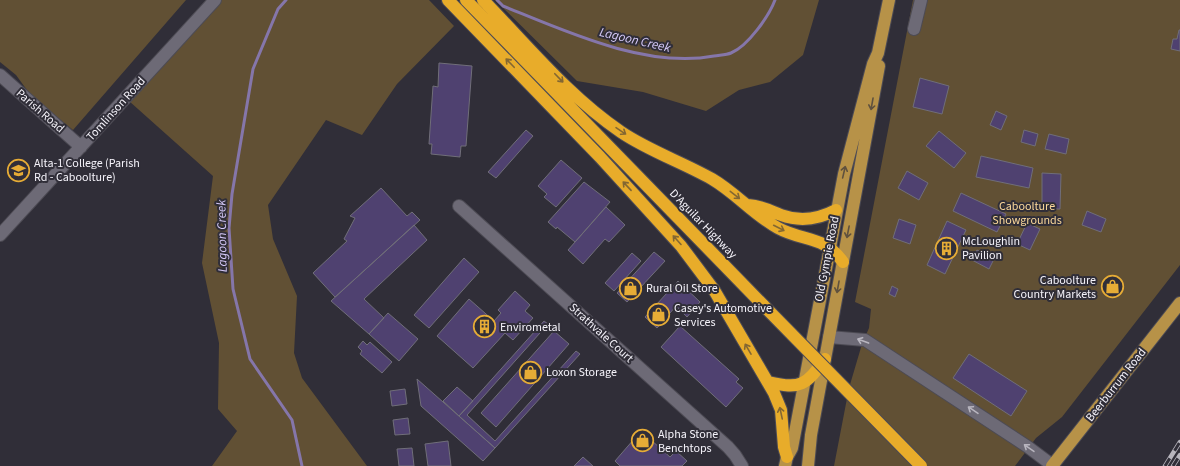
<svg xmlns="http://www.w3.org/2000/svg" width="1180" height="466" font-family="'Source Sans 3',sans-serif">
  <rect width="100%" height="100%" fill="#302e38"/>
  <!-- green -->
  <path fill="#615034" d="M0,0H186L73,130L32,97L16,75L0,62Z
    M221,0H429L454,26L397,84L362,135L326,120L268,205L273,239L297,296L294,353L302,378L367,466H212L237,431L218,409L219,343L202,263L213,176L129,101Z
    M495,0H819L803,55L770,82L739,90L706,111L643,92L577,81Z
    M913,0H1180V265L1062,417L1036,438L1015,466H834L849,388L862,344L869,328L871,309L855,302Z"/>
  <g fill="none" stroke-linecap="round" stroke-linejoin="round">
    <!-- stream -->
    <path stroke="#8576aa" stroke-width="3" d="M286,0L278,9L253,69L232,194L229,228L233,289L250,359L292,420L302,466
      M497,0L503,6C565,31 646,69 714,56C719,55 726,55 731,53C748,46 769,16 775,0"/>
  </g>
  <!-- building -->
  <path fill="#4f4170" stroke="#706e79" d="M1179,30H1180V51L1171,49L1173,39H1177Z
    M439,63L472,66L466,146H461L460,157L431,154L432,144H429L433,86L438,87Z
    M920,78L949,86L942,114L913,107Z
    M996,111L1007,116L1001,130L990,125Z
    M526,130L533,136L496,178L488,172Z
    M1024,130L1038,134L1035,146L1021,142Z
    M939,131L966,153L954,168L926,146Z
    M1049,134L1069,139L1066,154L1045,149Z
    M981,156L1033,168L1029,188L976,177Z
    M561,160L582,178L556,207L544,197L547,194L538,186Z
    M907,171L928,183L919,200L898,188Z
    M1042,173L1061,174L1060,209H1042Z
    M584,182L610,202L575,242L557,227L556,229L548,222Z
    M381,188L407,216L412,212L420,220L335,297L313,273L347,241L344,239L355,218L350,216Z
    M961,193L1006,214L997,232L953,211Z
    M606,207L625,225L609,242L605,239L583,264L568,250Z
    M1087,211L1106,219L1101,232L1082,225Z
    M899,219L916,225L910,244L893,238Z
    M947,221L966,230L945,274L927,265Z
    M1027,223L1040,229L1030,250L1017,244Z
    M414,225L427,240L364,299L384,318L369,334L331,301Z
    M977,250L994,259L989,269L972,260Z
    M654,252L665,261L627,302L617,293Z
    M632,253L641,261L614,291L605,283Z
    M464,258L479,272L429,328L414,315Z
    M678,281L700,302L687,317L676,306L657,328L645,317Z
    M892,286L898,289L895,297L889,294Z
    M515,291L530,305L525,311L533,318L513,340L505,333L473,368L437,336L469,299L494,321L501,313L498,310Z
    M388,313L418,339L399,361L369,334Z
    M544,321L548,324L467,415L495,441L576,351L580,354L495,448L459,416Z
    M680,326L739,379L736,382L743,388L726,407L661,347Z
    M554,331L569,344L496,427L481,413Z
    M363,341L367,345L370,342L392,362L382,373L360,354L362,351L358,347Z
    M969,354L1027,391L1011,416L953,378Z
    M417,379L495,448L483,461L421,406Z
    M457,387L473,401L459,416L443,401Z
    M405,389L407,404L392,406L390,391Z
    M408,418L410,434L395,435L393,420Z
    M641,431L670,457L676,451L687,461L682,466H620L615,461Z
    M448,441L451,466H428L425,444Z
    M412,448L414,466H399L397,449Z
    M583,457L593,466H574Z"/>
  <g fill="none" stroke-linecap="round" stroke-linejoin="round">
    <defs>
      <path id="minor" d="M914,29L921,0
        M0,75L81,147
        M459,206L728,447L735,455L742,466
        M0,235L215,0
        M829,337L865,340L1028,447L1052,465"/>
      <path id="major" d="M785,466L787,457L792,448L844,174L873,64L878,53L889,0
        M808,466L811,435L879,66
        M1052,466L1180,303"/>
      <path id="highway" d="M448,0L600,157L681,246L714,290L774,393L781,410L784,447L787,457
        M466,0L764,306
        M483,0C527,45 568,96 621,132C649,151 682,162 712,179C736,193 754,215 778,228C804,242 824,235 843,262
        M748,205C762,206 768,210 781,215C800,222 819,219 836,210
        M768,382C801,390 806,385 825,359"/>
    </defs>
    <!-- minor casing -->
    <use href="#minor" stroke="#4d4b54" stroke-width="14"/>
    <!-- major casing -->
    <use href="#major" stroke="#4d4b54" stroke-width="14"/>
    <!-- highway casing -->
    <use href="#highway" stroke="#4d4b54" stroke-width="14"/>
    <!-- minor -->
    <use href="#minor" stroke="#6d6a76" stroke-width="12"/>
    <!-- major -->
    <use href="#major" stroke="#b79248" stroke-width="12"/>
    <!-- highway -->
    <use href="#highway" stroke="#e8ac2a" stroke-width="12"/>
    <defs>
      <path id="rail" d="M1165,466L1180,442
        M1173,466L1180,455"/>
    </defs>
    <!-- rail casing -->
    <use href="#rail" stroke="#b7b5bd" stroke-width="4.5"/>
    <!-- rail -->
    <use href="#rail" stroke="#302e38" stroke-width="3" stroke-dasharray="9" stroke-linecap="butt"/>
    <defs>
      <path id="highway-bridge" d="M764,306L921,466"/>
    </defs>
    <!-- highway-bridge casing -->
    <use href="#highway-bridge" stroke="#4d4b54" stroke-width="14" stroke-linecap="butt"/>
    <!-- highway-bridge -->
    <use href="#highway-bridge" stroke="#e8ac2a" stroke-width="12"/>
  </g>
  <!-- one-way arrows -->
  <defs><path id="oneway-shaft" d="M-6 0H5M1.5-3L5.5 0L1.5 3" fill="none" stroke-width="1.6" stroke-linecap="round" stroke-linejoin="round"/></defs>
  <g stroke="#836732">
    <use href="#oneway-shaft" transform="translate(510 63) rotate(-134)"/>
    <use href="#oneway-shaft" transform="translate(559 78) rotate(46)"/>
    <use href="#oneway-shaft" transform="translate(621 131) rotate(34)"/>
    <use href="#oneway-shaft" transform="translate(627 186) rotate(-133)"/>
    <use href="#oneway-shaft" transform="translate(735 195) rotate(38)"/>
    <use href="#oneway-shaft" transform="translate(779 228) rotate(27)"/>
    <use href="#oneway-shaft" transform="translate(677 240) rotate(-132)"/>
    <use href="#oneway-shaft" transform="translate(748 349) rotate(-120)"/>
    <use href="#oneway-shaft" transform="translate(781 413) rotate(-102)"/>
  </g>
  <g stroke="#5f513e">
    <use href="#oneway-shaft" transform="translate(872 104) rotate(100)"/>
    <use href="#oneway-shaft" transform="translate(844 172) rotate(-77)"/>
    <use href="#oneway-shaft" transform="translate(848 232) rotate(101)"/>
    <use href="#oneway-shaft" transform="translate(838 287) rotate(100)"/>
  </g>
  <g stroke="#b8b5bf">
    <use href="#oneway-shaft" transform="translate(863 341) rotate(-160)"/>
    <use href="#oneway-shaft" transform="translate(973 410) rotate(-146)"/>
    <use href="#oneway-shaft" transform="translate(1029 448) rotate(-145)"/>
  </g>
  <!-- icons -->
  <defs>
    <symbol id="school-ring" viewBox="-11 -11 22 22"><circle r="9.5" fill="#302e38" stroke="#e6ac36" stroke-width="1.5"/><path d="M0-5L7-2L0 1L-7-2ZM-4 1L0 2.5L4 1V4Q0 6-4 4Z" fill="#e6ac36"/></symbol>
    <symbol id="building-ring" viewBox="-11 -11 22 22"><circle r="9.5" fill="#302e38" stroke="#e6ac36" stroke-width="1.5"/><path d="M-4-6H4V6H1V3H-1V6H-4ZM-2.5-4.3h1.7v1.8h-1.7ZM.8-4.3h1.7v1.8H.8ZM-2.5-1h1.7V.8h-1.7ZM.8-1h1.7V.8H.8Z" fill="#e6ac36"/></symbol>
    <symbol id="shop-ring" viewBox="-11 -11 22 22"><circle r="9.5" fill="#302e38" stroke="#e6ac36" stroke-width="1.5"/><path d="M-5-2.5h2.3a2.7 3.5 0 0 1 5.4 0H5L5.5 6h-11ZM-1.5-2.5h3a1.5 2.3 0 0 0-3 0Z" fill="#e6ac36"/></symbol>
  </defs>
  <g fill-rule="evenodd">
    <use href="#school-ring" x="6" y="158" width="25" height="25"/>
    <use href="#building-ring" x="934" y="236" width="25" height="25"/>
    <use href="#shop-ring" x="1100" y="274" width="25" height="25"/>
    <use href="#shop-ring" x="618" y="276" width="25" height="25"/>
    <use href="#shop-ring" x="646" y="302" width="25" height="25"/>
    <use href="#building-ring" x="472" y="314" width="25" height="25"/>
    <use href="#shop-ring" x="518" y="360" width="25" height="25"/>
    <use href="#shop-ring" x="630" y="428" width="25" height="25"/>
  </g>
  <g text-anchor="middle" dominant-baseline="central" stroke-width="4" stroke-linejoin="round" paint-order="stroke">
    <!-- street labels -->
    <g font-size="12" fill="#f5f3fa" stroke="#302e38">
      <text transform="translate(116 109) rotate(-48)">Tomlinson Road</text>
      <text transform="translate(40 111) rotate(41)">Parish Road</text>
      <text transform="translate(703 224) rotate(46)">D'Aguilar Highway</text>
      <text transform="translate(827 259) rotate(-79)">Old Gympie Road</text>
      <text transform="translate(601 333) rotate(42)">Strathvale Court</text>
      <text transform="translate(1116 385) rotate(-52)">Beerburrum Road</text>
    </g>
    <!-- poi labels -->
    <g font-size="12" fill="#f5f3fa" stroke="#302e38" text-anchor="start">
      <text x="34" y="163">Alta-1 College (Parish<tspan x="34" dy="14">Rd - Caboolture)</tspan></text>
      <text x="962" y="241">McLoughlin<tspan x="962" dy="14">Pavilion</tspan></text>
      <text x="1096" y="280" text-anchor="end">Caboolture<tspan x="1096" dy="14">Country Markets</tspan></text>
      <text x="646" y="288">Rural Oil Store</text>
      <text x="674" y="308">Casey's Automotive<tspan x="674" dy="14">Services</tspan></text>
      <text x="500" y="327">Envirometal</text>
      <text x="546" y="372">Loxon Storage</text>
      <text x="658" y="434">Alpha Stone<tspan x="658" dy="14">Benchtops</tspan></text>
    </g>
    <!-- park labels -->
    <g font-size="12" fill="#fbd89b" stroke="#302e38">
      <text x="1027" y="206">Caboolture<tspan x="1027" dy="14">Showgrounds</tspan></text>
    </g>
    <!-- water labels -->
    <g font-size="13" font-style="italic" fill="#d6caf9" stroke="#302e38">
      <text transform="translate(635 40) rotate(13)">Lagoon Creek</text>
      <text transform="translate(222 236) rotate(-91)">Lagoon Creek</text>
    </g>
  </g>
</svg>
